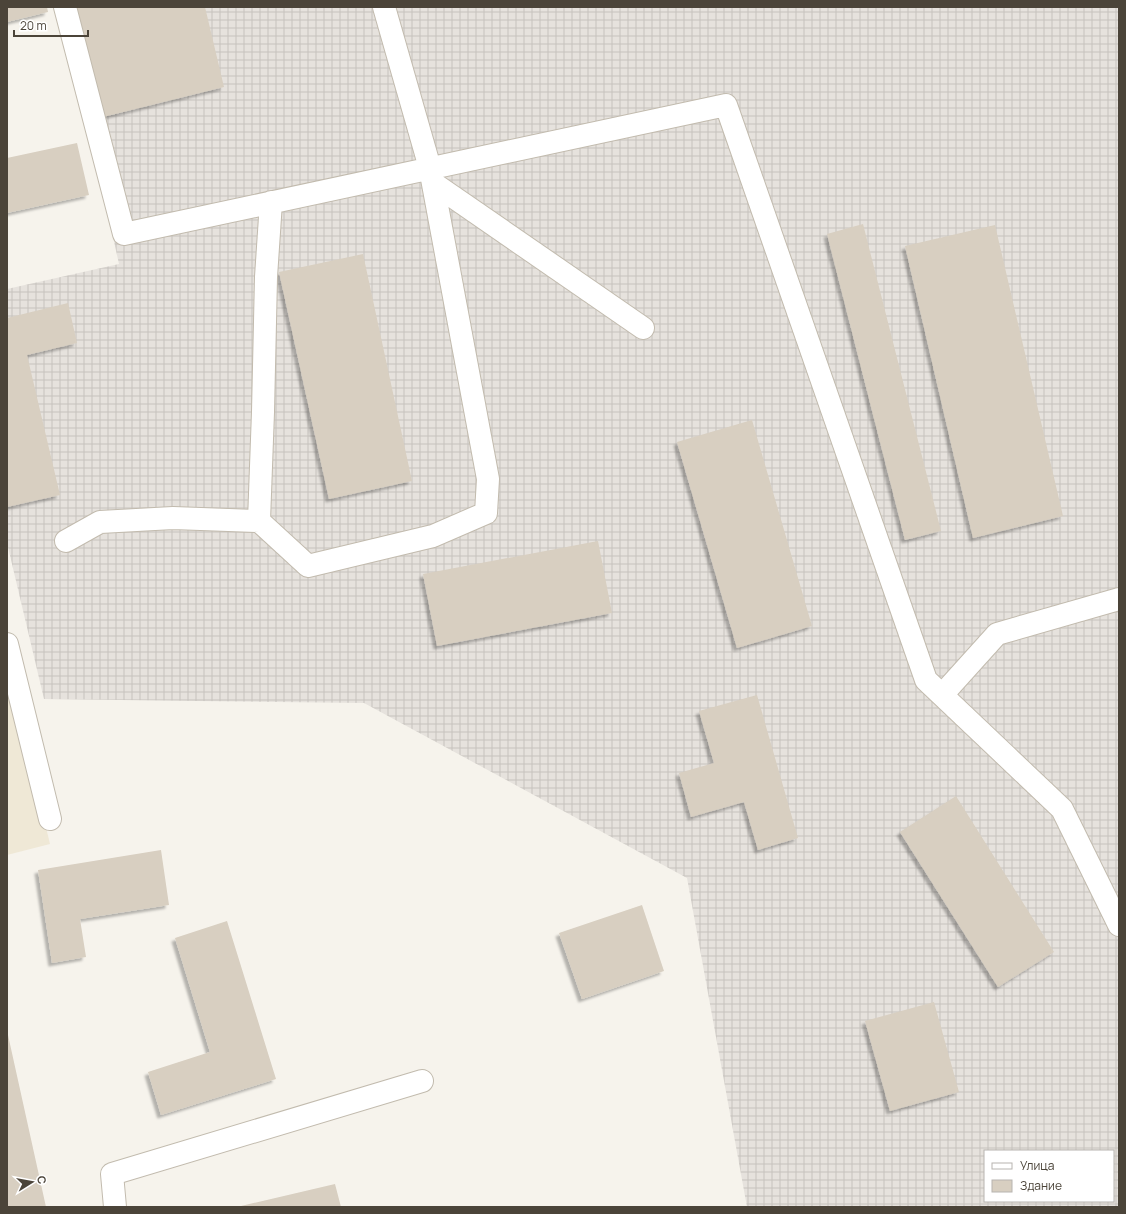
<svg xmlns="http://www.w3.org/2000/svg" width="1126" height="1214" font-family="Manrope,sans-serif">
  <defs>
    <pattern id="industrial-grid" width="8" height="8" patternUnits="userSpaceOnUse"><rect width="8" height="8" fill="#e6e2dd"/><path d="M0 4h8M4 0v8" fill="none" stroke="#c7c3be"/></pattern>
    <filter id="shadow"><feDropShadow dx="-3.5" dy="3.5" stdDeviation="1" flood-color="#0004"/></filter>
  </defs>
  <rect width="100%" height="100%" fill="#f6f3ec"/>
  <!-- industrial -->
  <path fill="url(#industrial-grid)" fill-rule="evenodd" d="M62,7H1119V1207H747L687,878L364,703L44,699L7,543V289L119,264ZM985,1151H1113V1201H985Z"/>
  <!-- education -->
  <path fill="#efe8d6" d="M7,667L50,844L7,855Z"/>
  <!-- building -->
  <path fill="#d8cfc1" filter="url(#shadow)" d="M7,7H47L48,12L7,22Z
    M72,7H205L224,87L99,118Z
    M77,143L89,195L7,213V158Z
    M863,224L941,531L905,540L827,234Z
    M995,225L1063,516L973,538L905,246Z
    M363,254L412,481L329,499L279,272Z
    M68,303L77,343L27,355L60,495L7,507V318Z
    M752,420L812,626L737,648L677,442Z
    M598,541L612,613L437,646L423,574Z
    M757,695L798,838L758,850L744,802L691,817L679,773L714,763L699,711Z
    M956,796L1054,952L998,987L900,832Z
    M161,850L169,905L80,919L86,957L52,963L38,870Z
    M642,905L664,971L582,999L559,933Z
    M227,921L276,1079L161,1115L148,1072L210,1052L175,938Z
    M934,1002L959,1092L890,1111L865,1021Z
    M7,1035H8L46,1207H7Z
    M335,1184L341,1207H241V1206Z"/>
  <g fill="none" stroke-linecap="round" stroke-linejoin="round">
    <defs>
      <path id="minor" d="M65,7L124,234L726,105L926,680L1062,809L1119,925
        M433,183L643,328
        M259,521L308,566L433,536L486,513L488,479L430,168L384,7
        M66,541L100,522L173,518L259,521L263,412L266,277L271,202
        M7,644L50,819
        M942,695L997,634L1119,599
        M115,1207L112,1174L422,1081"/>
    </defs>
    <!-- minor casing -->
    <use href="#minor" stroke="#c2bbae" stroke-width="24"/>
    <!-- minor -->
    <use href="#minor" stroke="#fff" stroke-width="22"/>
  </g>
  <!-- border -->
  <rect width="1126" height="1214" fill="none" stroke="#4b4439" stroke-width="16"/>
  <!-- legend -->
  <rect x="984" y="1150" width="130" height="52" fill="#ffffff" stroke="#b7b4b0"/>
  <rect x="992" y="1163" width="20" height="6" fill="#ffffff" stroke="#b7b4b0"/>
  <text x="1020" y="1170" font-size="12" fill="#4b4439">Улица</text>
  <rect x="992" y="1180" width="20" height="12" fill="#d8cfc1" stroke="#b7b4b0"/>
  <text x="1020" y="1190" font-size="12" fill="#4b4439">Здание</text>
  <!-- north arrow -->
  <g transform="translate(32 1182) rotate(79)" stroke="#ffffff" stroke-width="3" paint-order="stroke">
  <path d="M0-3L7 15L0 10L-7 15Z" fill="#4b4439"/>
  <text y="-6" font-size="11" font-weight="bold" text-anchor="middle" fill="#4b4439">С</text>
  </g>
  <!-- scale -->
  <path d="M14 30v6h74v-6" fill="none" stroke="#4b4439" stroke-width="2"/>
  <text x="20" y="30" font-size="12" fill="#4b4439" stroke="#ffffff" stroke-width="3" paint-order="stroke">20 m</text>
</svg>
